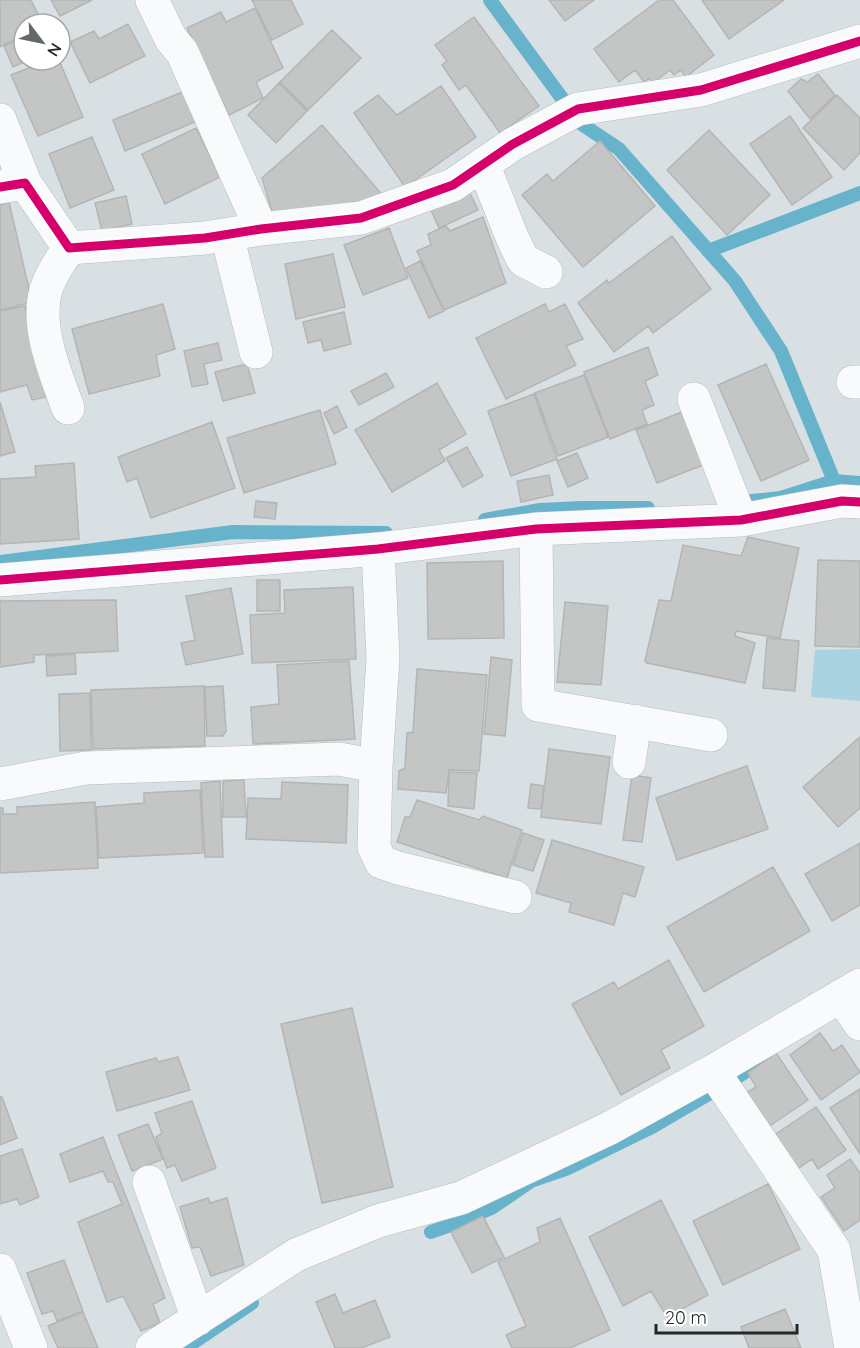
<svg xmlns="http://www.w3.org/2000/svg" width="860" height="1348" font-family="Quicksand,sans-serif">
  <rect width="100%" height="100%" fill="#d9e0e3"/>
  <!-- green -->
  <path fill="#aad3e2" d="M860,649V701L811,697L815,650Z"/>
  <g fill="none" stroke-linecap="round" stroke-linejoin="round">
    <!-- stream -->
    <path stroke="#66b3cb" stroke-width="14" d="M490,0L580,123L619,149L735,281L781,351L834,481
      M708,251L860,193
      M733,503L781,498L834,481L860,483
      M485,520L540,510L582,508H648
      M0,562L233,532L386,533
      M431,1232L462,1221L493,1207L531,1181L566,1169L652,1127L736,1078L766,1058
      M185,1348L252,1303"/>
  </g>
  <!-- building -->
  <path fill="#c4c6c6" stroke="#b4b5b5" stroke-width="1.5" d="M0,0H31L43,24H24V35L0,47Z
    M51,0H92L60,16Z
    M252,0H291L303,24L272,40Z
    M549,0H594L565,21Z
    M659,0H673L714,55L686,77L681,70L674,75L670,70L653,83L649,78L644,82L635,70L619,82L594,49Z
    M702,0H784L729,39Z
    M255,8L283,68L256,82L263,98L229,115L187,28L221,12L226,22Z
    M474,17L539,106L500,133L466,85L459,90L442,65L447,61L435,45Z
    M128,24L145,56L90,83L70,42L94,31L99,39Z
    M332,30L361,58L308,110L280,82Z
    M24,37V60H28L13,67L4,46Z
    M49,60H59L83,117L38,136L11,75Z
    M818,74L835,95L810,119L788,91L801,79L807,82Z
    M279,83L307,111L276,143L248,115Z
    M441,86L476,137L405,187L354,113L378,95L397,115Z
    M185,91L197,121L125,151L113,120Z
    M837,95L860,118V153L844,170L803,128Z
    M790,116L832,177L792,205L750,144Z
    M322,125L385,198L274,219L262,178Z
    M196,128L220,177L165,204L142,154Z
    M709,130L770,195L727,235L667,170Z
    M92,137L114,190L70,208L49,154Z
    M600,141L655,206L583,267L522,195L547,174L553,181Z
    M466,185L478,210L439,228L428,203Z
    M126,196L132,224L102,231L95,203Z
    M9,202L32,302L0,310V205Z
    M483,217L506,283L444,310L417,251L431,245L428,234L446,226L450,231Z
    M389,228L408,278L363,295L344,245Z
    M672,236L711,289L653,333L648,326L614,352L578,303L607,280L609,283Z
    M333,254L345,307L296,319L285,264Z
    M420,261L444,311L429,318L406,268Z
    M163,304L175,349L156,355L160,376L89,394L72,329Z
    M545,304L549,312L565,304L583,339L566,346L576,365L506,399L476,338Z
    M25,306L46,397L32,400L27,385L0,392V311Z
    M344,312L351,344L324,351L321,340L308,343L303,322Z
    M218,343L222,360L204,364L208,384L192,387L184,351Z
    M648,347L658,375L645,381L654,405L642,410L647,424L610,439L584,372Z
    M247,364L255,393L223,401L215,372Z
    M766,364L809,460L761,481L718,385Z
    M386,373L394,387L359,405L351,391Z
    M584,375L608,437L558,456L535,393Z
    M437,383L466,434L439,450L445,461L392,492L355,430Z
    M534,394L557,459L511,476L488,411Z
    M0,402L15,452L0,456Z
    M337,406L347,427L334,434L324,413Z
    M320,410L336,464L244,493L227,438Z
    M682,412L703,465L657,483L636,430Z
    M212,422L235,488L151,518L137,478L127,482L118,457Z
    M467,447L483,476L463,487L446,458Z
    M577,453L588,478L568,487L557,461Z
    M74,463L79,539L0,544V479L36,477L35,466Z
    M549,475L553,495L521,502L517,481Z
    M256,501L277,503L275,519L254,517Z
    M748,537L799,548L780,638L736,631L735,636L755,643L745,683L647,663L645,661L659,600L671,601L683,545L741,556Z
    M818,560L860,561V647L815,646Z
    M503,561L504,638L428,639L427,563Z
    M257,580H280V611H257Z
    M353,587L356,659L252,663L250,615L285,613L284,590Z
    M231,588L243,654L186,665L181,643L195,640L186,596Z
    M116,600L118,651L34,655V662L0,667V601Z
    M565,602L608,606L601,685L557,682Z
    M767,638L799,641L795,691L763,688Z
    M75,654L76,674L47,676L46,656Z
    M491,657L512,660L505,736L484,734Z
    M349,661L355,739L253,744L251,707L279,704L277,665Z
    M417,669L487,675L479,771L449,770L446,793L398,789L399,771L405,768L407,733L413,732Z
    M204,686L205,746L93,749L91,690Z
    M223,686L226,731L223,736H207L205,687Z
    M90,693L91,750L60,751L59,694Z
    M860,737V808L838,827L803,787Z
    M549,749L610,757L601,824L541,817Z
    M747,766L768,829L677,860L656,798Z
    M449,772L477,773L474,809L448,806Z
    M632,775L651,778L642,842L623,840Z
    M244,780L246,817H223V781Z
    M220,781L223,857H205L201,783Z
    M282,782L348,785L346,843L246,839L248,798L281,799Z
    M531,784L544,786L541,809L528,808Z
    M200,790L203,853L99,858L96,807L144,803V793Z
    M417,800L479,820L483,816L522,830L507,878L397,842L405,817H410Z
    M95,802L98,868L0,873V808H3V814H17V807Z
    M523,833L544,840L533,871L513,865Z
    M552,840L644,867L635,897L623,893L614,925L569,912L571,903L536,893Z
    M860,843V905L832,921L805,874Z
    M773,867L810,931L704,992L667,927Z
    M669,960L704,1026L661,1050L670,1068L621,1095L572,1004L614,982L618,989Z
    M352,1008L393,1187L322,1203L281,1024Z
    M820,1033L833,1051L842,1045L860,1072L821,1100L790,1055Z
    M776,1053L808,1100L768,1127L746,1093L756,1087L748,1073Z
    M178,1057L190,1090L117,1111L106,1072L156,1058L158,1062Z
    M860,1089V1154L830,1108Z
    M0,1097H2L17,1138L0,1145Z
    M192,1101L216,1168L182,1181L175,1165L167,1168L156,1137L162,1133L155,1113Z
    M816,1107L846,1150L818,1169L812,1159L796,1170L773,1136Z
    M148,1124L163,1159L132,1171L118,1135Z
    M103,1137L165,1298L153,1304L160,1323L141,1331L123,1296L107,1302L78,1222L122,1204L113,1182H108L103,1171L70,1182L60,1154Z
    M22,1149L39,1197L20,1205L17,1199L0,1204V1156Z
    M850,1159L860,1173V1220L844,1231L821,1197L835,1188L827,1175Z
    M768,1184L800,1249L723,1285L693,1221Z
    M208,1198L210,1203L227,1198L244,1265L211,1276L200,1247L192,1248L180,1207Z
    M661,1200L708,1295L667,1317L651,1291L623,1306L589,1237Z
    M483,1216L504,1257L472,1273L451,1232Z
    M560,1218L610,1330L570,1348H512L506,1335L526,1326L498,1262L540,1242L537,1228Z
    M64,1260L83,1311L57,1321L53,1311L42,1314L27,1273Z
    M335,1294L343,1313L375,1300L390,1337L361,1348H335L316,1302Z
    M785,1309L801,1348H749L741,1327Z
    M83,1312L98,1348H58L48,1326Z"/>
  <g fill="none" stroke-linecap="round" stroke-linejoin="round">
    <defs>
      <path id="street" d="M152,0L171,39L182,52L261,229
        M0,120L25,183
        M483,164L512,237L523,260L546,272
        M0,187L25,183L69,248L205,238L261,229L361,218L453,185L513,144L578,109L701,90L860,41
        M227,235L256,352
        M853,382H860
        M694,399L741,520
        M68,408C55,372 33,322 48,284C53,271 61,260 69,248
        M536,529L538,705L711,735
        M0,580L378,549L536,529L741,520L842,501L860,502
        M629,762L635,721
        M376,766L374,847L381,862L398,868L515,897
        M0,784L86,768L339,759L376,766L383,658L378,549
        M841,996L860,1024
        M713,1071L834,1250L851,1348
        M149,1182L198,1319
        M0,1270L31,1348
        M152,1348L296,1255L378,1221L461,1198L610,1128L713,1071L860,985"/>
    </defs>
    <!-- street casing -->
    <use href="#street" stroke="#b6bcbe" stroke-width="34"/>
    <!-- street -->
    <use href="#street" stroke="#f9fafb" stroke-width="33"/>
    <defs>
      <path id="cycleway" d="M0,187L25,183L69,248L205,238L261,229L361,218L453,185L513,144L578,109L701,90L860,41
        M0,580L378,549L536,529L741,520L842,501L860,502"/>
    </defs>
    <!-- cycleway casing -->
    <use href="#cycleway" stroke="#fff" stroke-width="13"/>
    <!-- cycleway -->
    <use href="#cycleway" stroke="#d6006c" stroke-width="9"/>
  </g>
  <!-- north arrow -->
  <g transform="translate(42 42) rotate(122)"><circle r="28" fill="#ffffff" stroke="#a7a9a9" stroke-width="1.5"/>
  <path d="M0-4.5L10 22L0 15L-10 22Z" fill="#63686a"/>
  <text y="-9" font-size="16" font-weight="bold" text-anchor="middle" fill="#232829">N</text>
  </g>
  <!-- scale -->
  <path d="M656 1324v9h141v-9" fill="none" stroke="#232829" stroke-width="3"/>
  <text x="665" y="1324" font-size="18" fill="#232829" stroke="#ffffff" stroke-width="4.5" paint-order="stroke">20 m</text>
</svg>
